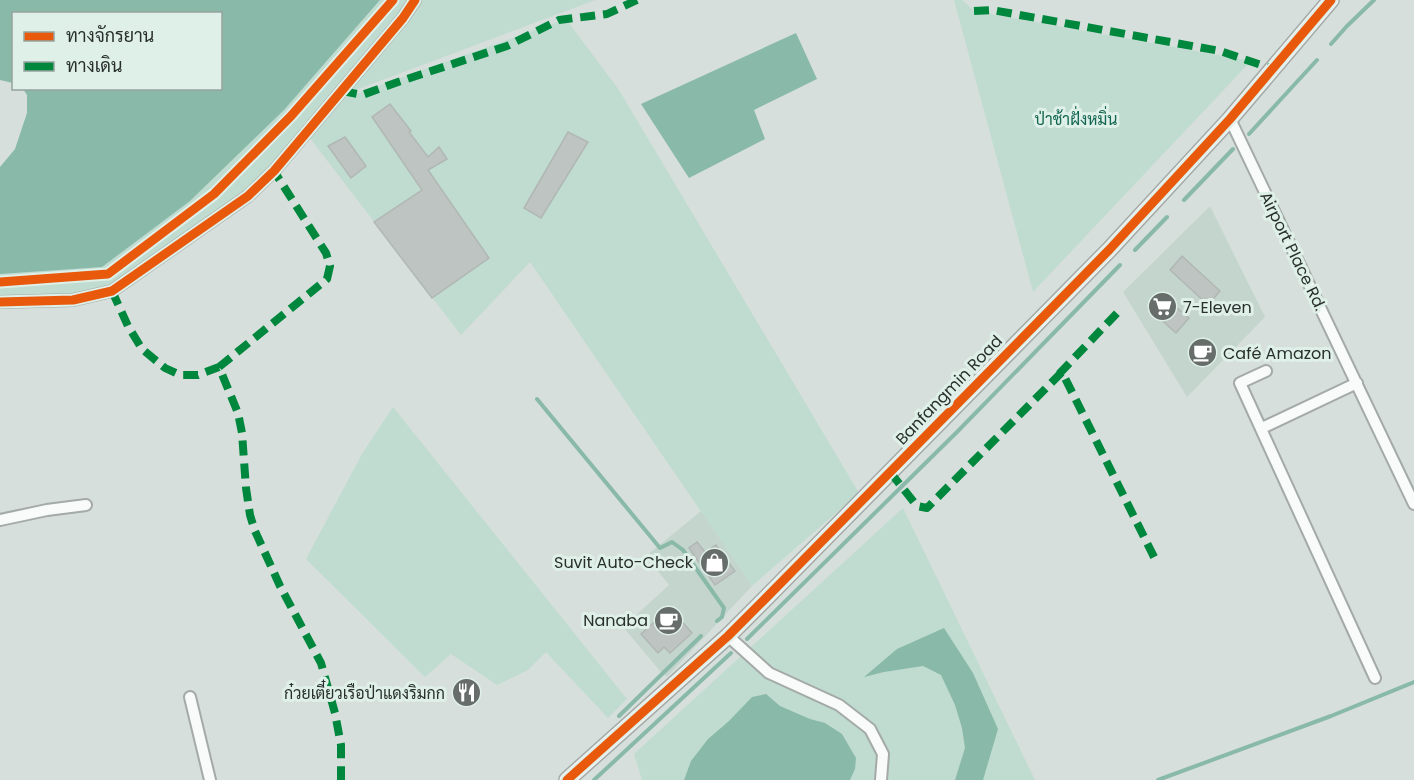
<svg xmlns="http://www.w3.org/2000/svg" width="1414" height="780" font-family="Poppins,Sarabun,sans-serif">
  <rect width="100%" height="100%" fill="#d6dfdb"/>
  <!-- built -->
  <path fill="#c4d5ce" d="M1210,206L1265,317L1187,397L1123,292Z
    M701,511L752,586L667,677L661,672L623,627L669,585L646,556Z"/>
  <!-- green -->
  <path fill="#c0dcd1" d="M380,0H595L337,97L333,102L566,19L619,90L859,493L752,586L530,262L461,335L306,133L248,196L112,291L73,300L0,302V274L102,266L190,201L284,110Z
    M954,0H962L974,11L1251,61L1033,292Z
    M393,407L627,699L608,718L546,652L528,670L497,685L451,654L425,677L306,559L362,454Z
    M903,508L1035,780H642L634,754Z"/>
  <!-- water -->
  <path fill="#89b9a9" d="M0,0H380L284,110L190,201L102,267L0,274V167L15,149L27,113V95L23,89L220,88V14H14L13,83L0,80Z
    M796,33L817,79L754,110L765,139L689,178L641,104Z
    M944,628L973,673L998,729L983,780H955L965,748L962,728L955,705L941,675L923,666L884,672L864,677L897,649Z
    M766,694L780,706L810,719L825,723L842,734L856,758L855,769L850,780H684L691,761L708,739L729,721L752,697Z"/>
  <g fill="none" stroke-linecap="round" stroke-linejoin="round">
    <!-- stream -->
    <path stroke="#89b9a9" stroke-width="4" d="M1331,44L1347,26L1374,0
      M1249,134L1317,60
      M1184,200L1233,149
      M1135,250L1167,217
      M537,399L660,548L672,542L683,550L724,608L722,617L717,621
      M747,639L957,432L1120,265
      M619,716L701,636
      M594,780L731,653
      M1158,780L1331,716L1414,682"/>
  </g>
  <!-- building -->
  <path fill="#bdc4c1" stroke="#b0b7b4" stroke-width="1.5" d="M390,104L411,131L409,132L428,157L439,147L447,159L428,170L489,258L432,298L374,222L422,190L372,117Z
    M568,132L588,142L541,218L524,208Z
    M345,137L366,166L351,178L328,146Z
    M1182,256L1220,291L1208,305L1170,270Z
    M1160,293L1189,318L1176,333L1148,308Z
    M697,542L705,552L716,545L735,571L715,585L689,548Z
    M670,608L692,633L670,653L664,647L658,653L641,634Z"/>
  <g fill="none" stroke-linecap="round" stroke-linejoin="round">
    <defs>
      <path id="street" d="M1230,119L1414,504
        M0,302L73,300L112,291L248,196L274,171L403,18L415,0
        M1266,371L1240,383L1375,678
        M1262,428L1357,383
        M0,520L47,510L86,505
        M728,636L769,673L839,705L870,729L883,754L881,780
        M190,697L210,780"/>
      <path id="secondary" d="M567,780L728,636L763,601L1109,250L1230,119L1331,0"/>
    </defs>
    <!-- street casing -->
    <use href="#street" stroke="#a3aaa7" stroke-width="14"/>
    <!-- secondary casing -->
    <use href="#secondary" stroke="#a3aaa7" stroke-width="18"/>
    <!-- street -->
    <use href="#street" stroke="#f9fafa" stroke-width="10"/>
    <!-- secondary -->
    <use href="#secondary" stroke="#f5f3f4" stroke-width="15"/>
    <!-- quiet -->
    <path stroke="#00873e" stroke-width="8" stroke-dasharray="15 8" stroke-linecap="butt" d="M974,11L992,10L1220,51L1273,69
      M342,91L362,95L398,82L507,46L559,20L607,14L637,0
      M112,291L128,326L142,349L165,368L180,375H198L219,367L238,413L242,433L246,488L250,515L255,531L280,586L321,663L335,713L341,745V780
      M219,367L327,279L330,266L326,253L274,171
      M1059,374L1118,312
      M890,472L917,506L927,508L1062,372L1157,563"/>
    <defs>
      <path id="cycleway" d="M0,282L108,274L214,194L291,116L393,0
        M0,302L73,300L112,291L248,196L274,171L403,18L415,0
        M567,780L728,636L763,601L1109,250L1230,119L1331,0"/>
    </defs>
    <!-- cycleway casing -->
    <use href="#cycleway" stroke="#dff0e9" stroke-width="13"/>
    <!-- cycleway -->
    <use href="#cycleway" stroke="#e8590c" stroke-width="9"/>
  </g>
  <!-- icons -->
  <defs>
    <symbol id="supermarket-disc" viewBox="-11 -11 22 22"><circle r="9.5" fill="#666d6a" stroke="#dff0e9"/><path d="M-6-5.5h2.5l.6 2H6L4.5 2H-2.5L-4.4-4H-6ZM-1.5 3.2a1.3 1.3 0 1 0 .1 0ZM3 3.2a1.3 1.3 0 1 0 .1 0Z" fill="#fff"/></symbol>
    <symbol id="cafe-disc" viewBox="-11 -11 22 22"><circle r="9.5" fill="#666d6a" stroke="#dff0e9"/><path d="M-5.5-4.5H6V0H3Q3 3.5 0 3.5H-2.5Q-5.5 3.5-5.5 0ZM3-3.2v2h1.7v-2ZM-6 4.5H4V6H-6Z" fill="#fff"/></symbol>
    <symbol id="shop-disc" viewBox="-11 -11 22 22"><circle r="9.5" fill="#666d6a" stroke="#dff0e9"/><path d="M-5-2.5h2.3a2.7 3.5 0 0 1 5.4 0H5L5.5 6h-11ZM-1.5-2.5h3a1.5 2.3 0 0 0-3 0Z" fill="#fff"/></symbol>
    <symbol id="restaurant-disc" viewBox="-11 -11 22 22"><circle r="9.5" fill="#666d6a" stroke="#dff0e9"/><path d="M-5-6h1v4h1v-4h1v4h1v-4h1v5L-1.5 .5V6h-2V.5L-5-1ZM5-6V6H3V1.5H1.5Q1.5-4 5-6Z" fill="#fff"/></symbol>
  </defs>
  <g fill-rule="evenodd">
    <use href="#supermarket-disc" x="1146" y="290" width="33" height="33"/>
    <use href="#cafe-disc" x="1186" y="336" width="33" height="33"/>
    <use href="#shop-disc" x="698" y="546" width="33" height="33"/>
    <use href="#cafe-disc" x="652" y="604" width="33" height="33"/>
    <use href="#restaurant-disc" x="450" y="676" width="33" height="33"/>
  </g>
  <g text-anchor="middle" dominant-baseline="central" stroke-width="6" stroke-linejoin="round" paint-order="stroke">
    <!-- park labels -->
    <g font-size="16" fill="#136651" stroke="#dff0e9">
      <text x="1076" y="119">ป่าช้าฝั่งหมิ่น</text>
    </g>
    <!-- street labels -->
    <g font-size="16" fill="#292f2d" stroke="#dff0e9">
      <text transform="translate(1293 251) rotate(64)">Airport Place Rd.</text>
      <text transform="translate(949 390) rotate(-46)">Banfangmin Road</text>
    </g>
    <!-- poi labels -->
    <g font-size="16" fill="#292f2d" stroke="#dff0e9" text-anchor="end">
      <text x="1183" y="307" text-anchor="start">7-Eleven</text>
      <text x="1223" y="353" text-anchor="start">Café Amazon</text>
      <text x="693" y="562">Suvit Auto-Check</text>
      <text x="648" y="620">Nanaba</text>
      <text x="445" y="693">ก๋วยเตี๋ยวเรือป่าแดงริมกก</text>
    </g>
  </g>
  <!-- legend -->
  <rect x="12" y="12" width="210" height="78" fill="#dff0e9" stroke="#96a39e" stroke-width="1.5"/>
  <rect x="24" y="32" width="30" height="9" fill="#e8590c" stroke="#96a39e" stroke-width="1.5"/>
  <text x="66" y="42" font-size="18" fill="#292f2d">ทางจักรยาน</text>
  <rect x="24" y="62" width="30" height="9" fill="#00873e" stroke="#96a39e" stroke-width="1.5"/>
  <text x="66" y="72" font-size="18" fill="#292f2d">ทางเดิน</text>
</svg>
